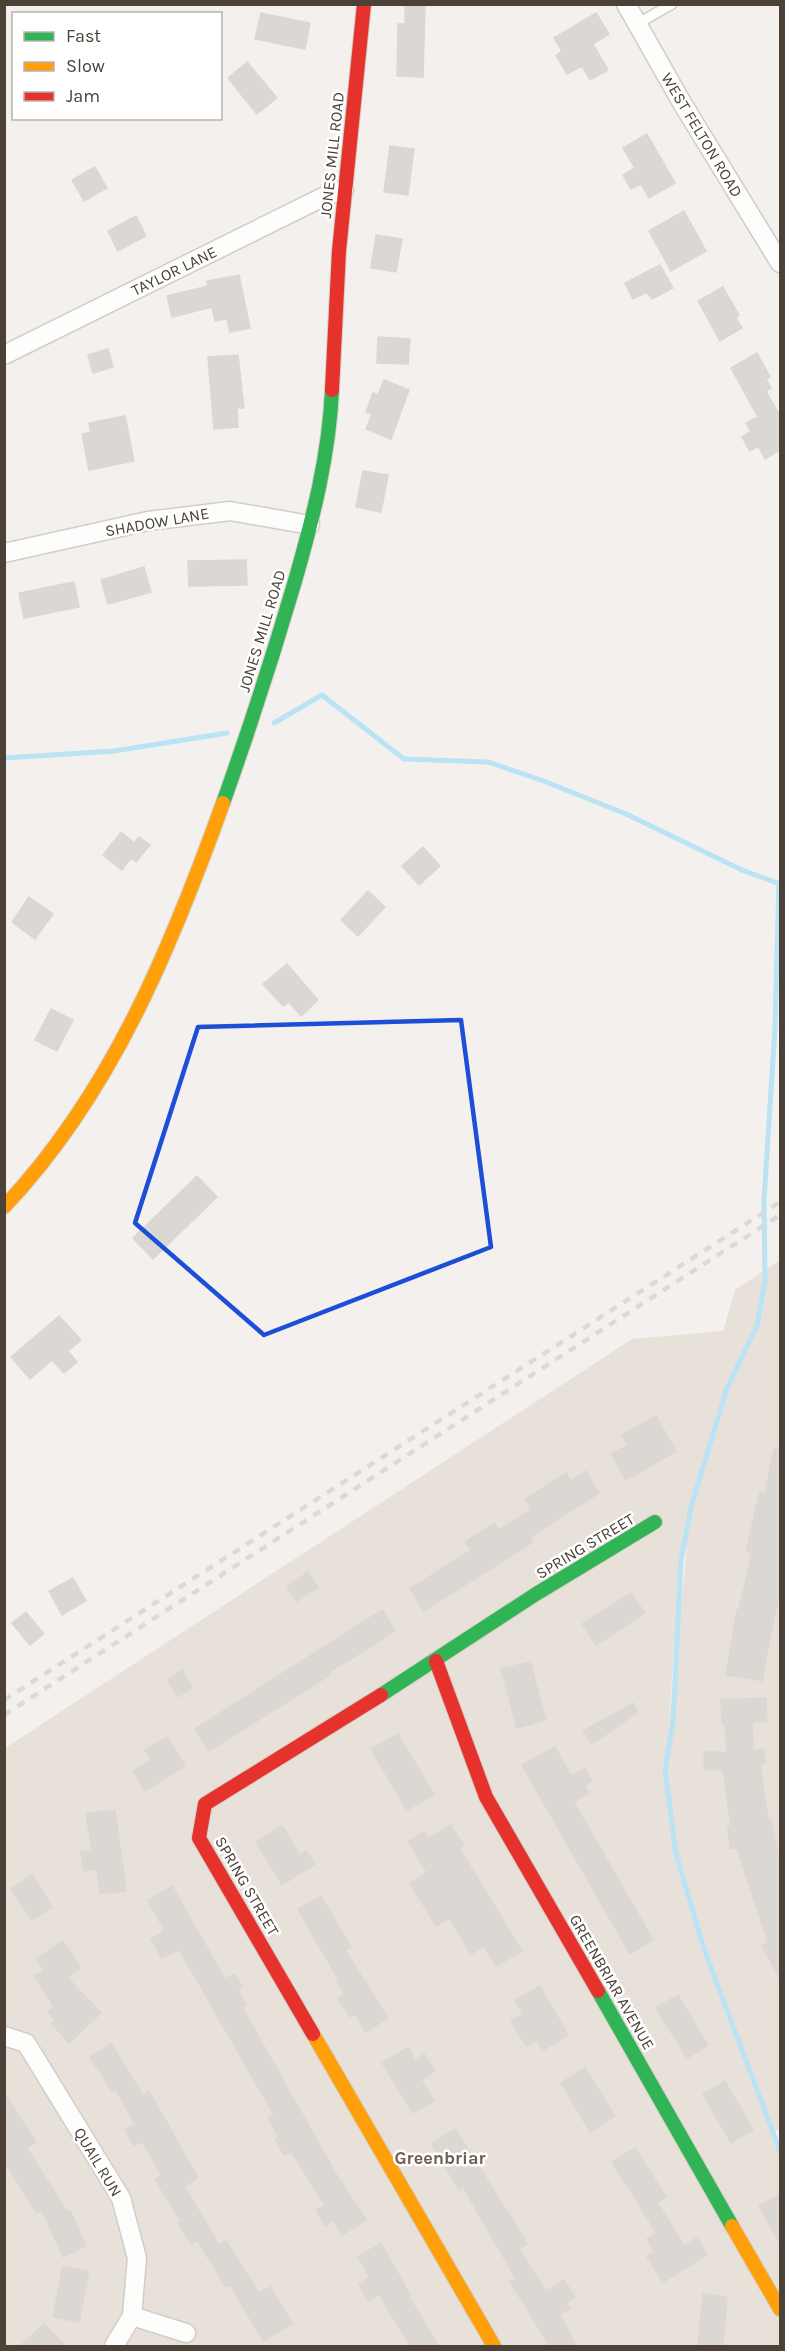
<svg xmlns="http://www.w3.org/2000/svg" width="785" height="2351" font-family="Karla,sans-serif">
  <rect width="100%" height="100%" fill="#f3f0ed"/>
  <!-- residential -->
  <path fill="#e7e1da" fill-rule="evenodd" d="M780,1260V2129L774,2131L780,2149V2346H5V1748L632,1339L723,1331L735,1290ZM686,1547H687L668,1730L681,1561Z"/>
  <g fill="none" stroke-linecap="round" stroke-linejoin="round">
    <!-- stream -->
    <path stroke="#bae3f3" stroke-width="5" d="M274,723L322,695L404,759L488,762L541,780L626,814L742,870L780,884
      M4,758L114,751L227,733
      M779,883L775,1028L764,1200L765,1281L757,1326L727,1388L691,1507L681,1561L673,1722L665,1771L676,1854L704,1949L780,2151"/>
  </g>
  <!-- building -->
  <path fill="#dbd7d3" stroke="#dcd7d2" stroke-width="1.5" d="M405,4H425L423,77L397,76L398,24H405Z
    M261,13L310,23L305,49L255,39Z
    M596,13L609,34L593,44L608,70L590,80L582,66L567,74L556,55L562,51L554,38Z
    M247,62L277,98L257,114L228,78Z
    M647,134L675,183L649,198L641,184L631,189L623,175L635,168L623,148Z
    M390,146L414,149L408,195L384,192Z
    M95,167L107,188L84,201L72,180Z
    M684,211L706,251L671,271L649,231Z
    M136,216L146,236L118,251L108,231Z
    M376,235L402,239L396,272L371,268Z
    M660,265L673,288L652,299L647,292L633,299L625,283Z
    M239,275L250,328L230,332L227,319L215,321L212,307L172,317L167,296L208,286L207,281Z
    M723,287L739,315L736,318L742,328L720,341L698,301Z
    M378,337L410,339L408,364L377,363Z
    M108,349L113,367L93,373L88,355Z
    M757,353L770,377L766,379L771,388L766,391L780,416V450L765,459L758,446L750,451L742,437L751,431L746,423L758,417L731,368Z
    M238,355L244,408H237L238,427L214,429L208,357Z
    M384,380L409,390L391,439L366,429L372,414L366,412L373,393L378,395Z
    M125,416L134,461L89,470L82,434L91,432L89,423Z
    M363,471L388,475L381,512L356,507Z
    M246,560L247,585L189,586L188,561Z
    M144,567L151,592L108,604L101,580Z
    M74,582L79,607L24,618L19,593Z
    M121,832L134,843L139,837L150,845L136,862L131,858L122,870L103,855Z
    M423,847L440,866L419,885L402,866Z
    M368,891L385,907L358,936L341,920Z
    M29,897L53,914L35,939L12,922Z
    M287,964L318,1000L301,1016L289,1002L283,1006L263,984Z
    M51,1009L73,1020L57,1051L35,1040Z
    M197,1176L217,1197L153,1259L133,1238Z
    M59,1316L81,1340L68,1351L77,1362L64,1373L52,1360L30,1379L11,1357Z
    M656,1416L676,1451L626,1480L611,1454L628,1445L622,1435Z
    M774,1449L780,1450V1596L779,1595L766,1657L763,1681L726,1675L737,1610H739L752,1553L746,1551L760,1492L765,1493Z
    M586,1471L599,1493L530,1537L533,1542L424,1611L410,1589L471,1550L465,1542L494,1523L499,1530L531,1510L525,1499L566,1473L571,1481Z
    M308,1572L318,1587L297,1601L287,1586Z
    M73,1578L86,1601L62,1615L49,1591Z
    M631,1593L645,1613L596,1645L582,1624Z
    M382,1610L395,1631L328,1673L330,1675L209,1751L195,1729Z
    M26,1612L44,1634L30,1645L12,1623Z
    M530,1662L546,1720L517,1728L501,1669Z
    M182,1670L192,1687L178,1697L167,1680Z
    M766,1698L767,1722H752L753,1750L764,1749L765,1763L760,1764L768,1819H771L780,1861V1978L762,1946L768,1942L737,1848L731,1849L727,1827L731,1826L723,1770H704V1752H727L725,1723L722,1724L721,1700Z
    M633,1703L638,1712L592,1744L583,1731Z
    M398,1734L434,1795L407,1810L371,1749Z
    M167,1737L185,1766L145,1791L133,1771L151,1760L145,1750Z
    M555,1747L571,1776L585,1768L592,1781L584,1786L589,1793L574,1802L653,1940L630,1954L522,1765Z
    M115,1810L126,1891L100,1894L97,1869L84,1871L81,1852L92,1851L86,1814Z
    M451,1825L464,1846L459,1848L522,1951L496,1966L484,1946L471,1954L449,1918L436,1926L410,1883L427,1872L408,1842L424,1832L428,1839Z
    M282,1826L300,1855L306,1851L315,1864L282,1885L256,1842Z
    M32,1875L52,1907L32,1920L11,1889Z
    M172,1886L225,1979L234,1974L242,1987L238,1990L246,2005L242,2007L336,2174L366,2220L342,2235L334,2220L325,2226L316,2210L325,2205L291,2151L284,2155L276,2140L279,2137L268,2118L274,2115L179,1949L162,1958L151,1939L165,1931L148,1901Z
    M321,1896L351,1947L345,1950L388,2018L366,2032L355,2014L350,2017L338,1999L345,1994L337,1982L339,1981L298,1909Z
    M63,1941L81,1968L67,1977L101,2013L69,2043L52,2024L55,2021L48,2012L54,2006L34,1976L44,1970L36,1959Z
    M540,1986L568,2035L543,2050L537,2039L526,2046L511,2021L523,2014L515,2000Z
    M678,1995L708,2045L687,2058L656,2008Z
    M111,2044L143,2095L149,2091L198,2178L184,2186L219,2245L226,2241L259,2293L271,2287L292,2324L263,2341L230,2284L226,2287L197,2240L191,2244L178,2223L181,2221L155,2179L162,2175L142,2141L134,2146L125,2130L135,2124L115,2089L112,2091L90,2057Z
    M408,2047L415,2060L424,2054L435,2071L421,2080L434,2101L413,2113L382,2063Z
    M585,2068L615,2116L590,2132L561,2083Z
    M725,2081L753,2130L731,2143L703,2094Z
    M4,2093L36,2142L27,2148L67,2212L70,2210L86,2246L63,2257L42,2210L37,2213L4,2161Z
    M455,2129L517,2227L527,2244L519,2249L546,2291L564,2280L575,2297L567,2303L570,2308L560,2314L576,2346H550L510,2282L516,2279L463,2187L459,2189L431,2144Z
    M635,2148L666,2197L657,2202L684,2246L697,2238L707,2255L663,2282L647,2257L655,2252L647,2239L657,2233L612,2162Z
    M780,2194V2243L759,2206Z
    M381,2243L410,2295L408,2296L439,2346H410L379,2294L368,2301L359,2284L370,2277L358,2257Z
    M63,2266L89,2271L79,2322L53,2317Z
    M703,2294L727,2297L723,2346H698Z
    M44,2324L66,2346H20Z"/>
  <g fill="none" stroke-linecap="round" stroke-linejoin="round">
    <defs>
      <path id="lane" d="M637,24L672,4"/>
      <path id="street" d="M626,4L682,103L780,263
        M4,355L327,195L344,190
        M4,553L148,521L230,511L310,525
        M4,2036L26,2043L121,2198L137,2258L132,2316L114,2346
        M132,2316L186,2333"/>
      <path id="fast" d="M223,803C249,730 273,656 295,581C313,518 329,456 332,390
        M381,1695L536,1594L655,1522
        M598,1991L732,2226"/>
      <path id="slow" d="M4,1207C111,1094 171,948 223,803
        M313,2034L494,2346
        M732,2226L780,2309"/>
      <path id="jam" d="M332,390L339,251L364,4
        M436,1661L486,1797L598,1991
        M313,2034L199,1838L205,1804L381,1695"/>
    </defs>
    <!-- lane casing -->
    <use href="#lane" stroke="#d1ceca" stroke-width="12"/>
    <!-- street casing -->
    <use href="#street" stroke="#d1ceca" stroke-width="21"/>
    <!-- fast casing -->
    <use href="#fast" stroke="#d5cec4" stroke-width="16"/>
    <!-- slow casing -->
    <use href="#slow" stroke="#d5cec4" stroke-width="16"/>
    <!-- jam casing -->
    <use href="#jam" stroke="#d5cec4" stroke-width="16"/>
    <!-- lane -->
    <use href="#lane" stroke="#fdfdfc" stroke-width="9"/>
    <!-- street -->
    <use href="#street" stroke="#fdfdfc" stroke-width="18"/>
    <!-- fast -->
    <use href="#fast" stroke="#30b455" stroke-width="14"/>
    <!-- slow -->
    <use href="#slow" stroke="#ff9f0a" stroke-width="14"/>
    <!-- jam -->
    <use href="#jam" stroke="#e5322d" stroke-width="14"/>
    <!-- rail -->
    <path stroke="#dadad9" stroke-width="4.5" stroke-dasharray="8 8" stroke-linecap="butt" d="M4,1700L780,1202
      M4,1715L780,1215"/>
  </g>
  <!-- marked area -->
  <path fill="none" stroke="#1d4ed8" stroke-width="4.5" stroke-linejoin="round" d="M461,1020L491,1247L264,1335L135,1223L198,1027Z"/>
  <g text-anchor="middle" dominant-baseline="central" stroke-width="5" stroke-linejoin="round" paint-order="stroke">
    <!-- street labels -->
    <g font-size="16" fill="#4b4137" stroke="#fff">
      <text transform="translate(702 135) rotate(59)">WEST FELTON ROAD</text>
      <text transform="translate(332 155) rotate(-84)">JONES MILL ROAD</text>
      <text transform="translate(174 271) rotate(-26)">TAYLOR LANE</text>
      <text transform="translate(157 522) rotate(-10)">SHADOW LANE</text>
      <text transform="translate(262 631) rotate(-73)">JONES MILL ROAD</text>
      <text transform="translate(585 1546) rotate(-31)">SPRING STREET</text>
      <text transform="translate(247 1886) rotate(60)">SPRING STREET</text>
      <text transform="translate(612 1982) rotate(60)">GREENBRIAR AVENUE</text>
      <text transform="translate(98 2162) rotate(59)">QUAIL RUN</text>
    </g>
    <!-- neighbourhood labels -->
    <g font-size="18" font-weight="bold" fill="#6f5d4d" stroke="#fff">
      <text x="440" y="2158">Greenbriar</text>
    </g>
  </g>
  <!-- border -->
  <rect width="785" height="2351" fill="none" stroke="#4b4137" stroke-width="12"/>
  <!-- legend -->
  <rect x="12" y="12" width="210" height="108" fill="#ffffff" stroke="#b7b3af" stroke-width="1.5"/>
  <rect x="24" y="32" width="30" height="9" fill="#30b455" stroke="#b7b3af" stroke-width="1.5"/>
  <text x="66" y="42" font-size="18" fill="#4b4137">Fast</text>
  <rect x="24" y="62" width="30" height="9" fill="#ff9f0a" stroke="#b7b3af" stroke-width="1.5"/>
  <text x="66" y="72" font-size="18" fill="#4b4137">Slow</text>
  <rect x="24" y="92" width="30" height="9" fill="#e5322d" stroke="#b7b3af" stroke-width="1.5"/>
  <text x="66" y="102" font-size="18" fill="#4b4137">Jam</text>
</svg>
